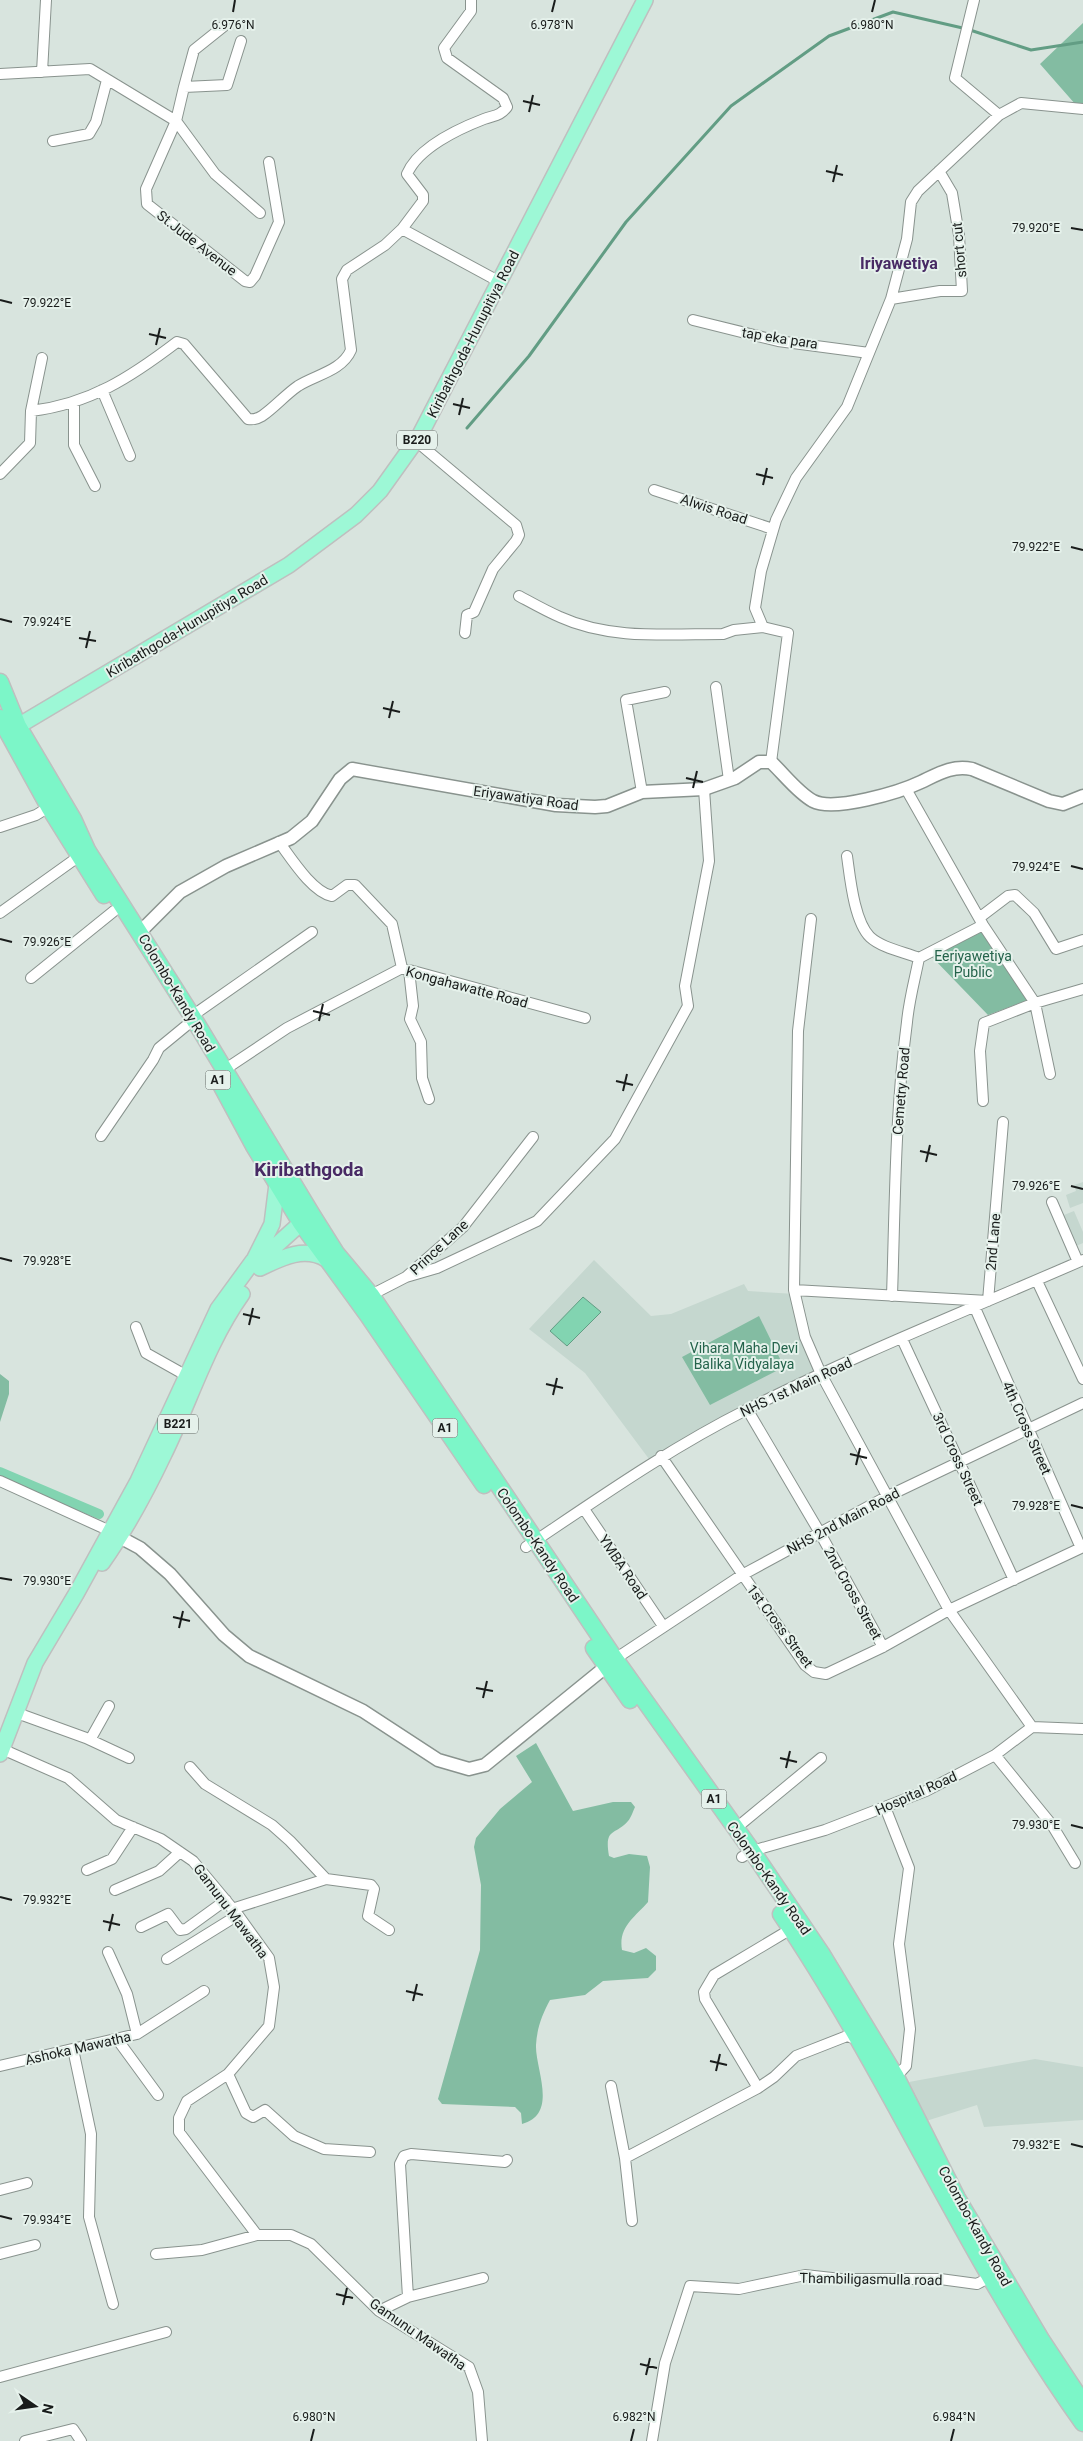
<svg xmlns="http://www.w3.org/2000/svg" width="1083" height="2441" font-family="Roboto,sans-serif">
  <rect width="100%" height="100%" fill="#d8e4de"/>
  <!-- built -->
  <path fill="#c5d7cf" d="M1083,1182V1203L1070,1208L1066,1195L1076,1191L1074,1185Z
    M1074,1211L1083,1232V1243L1076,1246L1064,1215Z
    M594,1260L651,1316L671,1314L744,1284L748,1291L795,1294L819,1373L649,1459L585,1373L529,1329Z
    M1035,2059L1083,2067V2120L984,2127L977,2105L926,2121L909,2082Z"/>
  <!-- green -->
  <path fill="#83bca2" d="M1083,23V113L1040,64Z
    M980,930L1028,1000L988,1015L932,957Z
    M759,1316L784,1367L710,1405L682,1357Z
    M0,1374L9,1381V1394L0,1422Z
    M536,1743L573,1811L613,1802H631L635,1807C633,1811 631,1818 628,1821C615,1836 604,1827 609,1856L614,1858L629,1854L647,1856L650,1867L648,1902C635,1917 618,1927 622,1950L634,1953L646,1948L656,1956V1970L648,1978L603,1981L585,1995L550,2000C542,2015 537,2028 536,2045C535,2069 559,2114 522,2124L521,2113L515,2107L442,2104L438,2099L480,1950L481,1885L474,1847L476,1838L500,1809L532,1782L516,1756Z"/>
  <!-- water -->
  <path fill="#82d4b1" stroke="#629d84" d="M583,1297L601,1312L567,1346L550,1331Z"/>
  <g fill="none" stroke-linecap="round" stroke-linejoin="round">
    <!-- stream -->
    <path stroke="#629d84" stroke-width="3" d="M467,428L529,356L626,222L731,106L829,36L893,12L967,29L1031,50L1083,42"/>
    <!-- canal -->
    <path stroke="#82d4b1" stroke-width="10" d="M0,1472L99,1514"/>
    <defs>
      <path id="minor" d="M974,0L955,78L999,115
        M241,41L227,85L184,87L176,121L215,174L260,213
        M42,72L46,0
        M0,74L90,69L176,121L146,189L147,204L245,281L250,282L255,276L279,222L269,162
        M184,87L194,50L224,26
        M53,141L89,134L96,122L107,80
        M402,229L423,201V195L407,174C418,148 458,129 484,119C495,115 500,116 507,107L503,98L447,58L444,48L471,11V0
        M891,299L940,291H962L959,235L952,193L939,171
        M693,320L778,341L869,353
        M102,390L130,456
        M74,403V445L95,486
        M31,411C90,404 131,377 177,342L184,344L248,419C253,420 257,419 262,416C275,407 285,395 298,386C315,375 342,371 351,350L342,279L347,270L385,245L402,229L500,282
        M416,441L516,525L519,535L516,541L493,569L474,612L467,615L465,633
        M0,474L30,443L31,411L42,358
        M654,490L773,529
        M519,596C532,603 546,611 560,617C610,640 669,634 723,634L734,630L763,627
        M716,687L729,780
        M771,762L788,633L763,627L755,608L761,571L776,520L796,478L847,407L891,299L907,239L911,202L918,191L999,115L1021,103L1083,109
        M906,789L983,925L1035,1003L1050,1074
        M642,792L626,700L665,692
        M0,827L36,815L49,807
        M279,842C291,858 312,892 332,896L347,885H355L392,924L402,968
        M847,856C850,877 854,921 870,937C882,948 904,952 919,958
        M0,913L78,857
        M979,918L1008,896L1015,895L1034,913L1056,949L1083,940
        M811,919L798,1031L794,1290L805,1337L821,1374L949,1610L1083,1547
        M409,970L413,1006L410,1019L421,1042L422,1078L429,1099
        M31,978L114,911
        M192,1016L312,932
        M224,1070L287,1028L402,968L585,1018
        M983,1101L980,1051L984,1023L1035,1003L1083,989
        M101,1136L153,1060L159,1048L187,1025
        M1052,1202L1078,1262
        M406,1277L437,1268L537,1221L615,1139L688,1006L685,986L709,861L704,789
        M1037,1281L1083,1379
        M794,1290L988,1301L1003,1122
        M371,1295L406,1277L463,1227L533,1137
        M892,1296C895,1205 895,1112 907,1022C909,1000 915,979 919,958L983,925
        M975,1308L1081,1548
        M136,1327L146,1353L187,1376
        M902,1339L1014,1580
        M747,1409L820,1533L883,1647
        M661,1456L805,1665L814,1672L826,1674L883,1647L949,1610L1032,1727
        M0,1481L110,1531
        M584,1509L663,1626
        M526,1547C599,1498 670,1448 748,1409C857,1354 971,1309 1083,1260
        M615,1659L742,1575L886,1497L1083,1403
        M17,1713L86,1738L129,1758
        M90,1740L109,1706
        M2,1749L68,1778L116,1820L161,1839L193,1861L238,1915L269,1958L274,1987L269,2026L228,2074L187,2101L179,2118V2132L257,2235H291L311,2244L379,2311L469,2367L478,2392L482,2441
        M995,1755L1052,1825L1075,1863
        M190,1767L205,1784L272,1825L290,1841L326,1879
        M885,1807L909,1868L899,1944L910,2029L906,2066L896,2077
        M735,1829L821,1758
        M742,1857L752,1851L825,1830L926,1791L995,1755L1032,1727L1083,1729
        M87,1870L112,1859L133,1827
        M115,1890L159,1871L180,1852
        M232,1909L326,1879L371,1885L374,1889L368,1916L389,1930
        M141,1927L168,1914L180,1930L186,1929L226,1900
        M108,1952L127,1994L137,2034
        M167,1959L238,1915
        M117,2039L158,2095
        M73,2049L91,2134L89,2217L113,2304
        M0,2066L137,2034L204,1991
        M228,2074L246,2113L253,2117L265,2110L294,2136L324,2149L370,2152
        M611,2086L625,2158L632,2221
        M758,2088L705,1999L704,1992L714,1975L791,1929
        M625,2158L758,2088L774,2077L796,2056L847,2036L859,2040
        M0,2190L27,2183
        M0,2254L35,2245
        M156,2254L202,2250L257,2235
        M408,2297L483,2278
        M379,2311L408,2297L400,2164L404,2156L411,2154L505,2162L507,2160
        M0,2377L166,2332
        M25,2441L73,2429L81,2441
        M652,2441L665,2363L690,2286L739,2289L805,2275L841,2279H940L977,2284L994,2275"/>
      <path id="tertiary" d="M140,932L180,892L226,866L291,838L312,821L340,779L352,769L556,805L595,807L607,806L642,792L704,789L735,778L759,762H771C784,774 797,792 813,801C834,812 900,792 921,782C938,774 952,765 972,769L1049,801L1063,804L1083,796
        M112,1533L140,1548L170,1574L224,1635L249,1656L363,1711L438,1760L469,1769L485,1765L613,1661"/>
      <path id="primary" d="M8,732L289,565L356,515L380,491L420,435L645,0
        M255,1258L272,1224L277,1184
        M260,1268C281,1258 304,1246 326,1259
        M102,1563C126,1529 146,1492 164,1454C190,1401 207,1343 242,1294
        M0,1754L35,1663L76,1594L138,1481L218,1309L253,1261L270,1251L301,1223"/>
      <path id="trunk" d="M0,682L18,726L73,819L87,850L192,1016L312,1215L336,1253L371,1295L615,1659L752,1851L821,1953L896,2077L957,2198L1042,2341L1083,2403
        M0,718L49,807L104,895
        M219,1081L254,1146L301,1223L367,1314L484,1485
        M594,1648L630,1700
        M781,1914C892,2078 967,2261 1083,2423"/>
    </defs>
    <!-- minor casing -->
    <use href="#minor" stroke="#89938e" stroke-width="12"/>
    <!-- tertiary casing -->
    <use href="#tertiary" stroke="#89938e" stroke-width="15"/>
    <!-- primary casing -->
    <use href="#primary" stroke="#bfbfbf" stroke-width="18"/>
    <!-- trunk casing -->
    <use href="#trunk" stroke="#bfbfbf" stroke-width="19"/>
    <!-- minor -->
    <use href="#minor" stroke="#fff" stroke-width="10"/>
    <!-- tertiary -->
    <use href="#tertiary" stroke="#fff" stroke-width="12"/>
    <!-- primary -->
    <use href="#primary" stroke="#9df8d6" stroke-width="15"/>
    <!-- trunk -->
    <use href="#trunk" stroke="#7cf6c8" stroke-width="16"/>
  </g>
  <!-- ticks -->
  <path fill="none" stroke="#191c1b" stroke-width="2" d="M233,12L235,0M552,12L555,0M872,12L875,0M523,101L540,105M529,112L533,95M826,171L843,175M833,182L837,165M1071,228L1083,230M0,300L12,303M149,334L166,338M156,345L160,328M453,404L470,408M459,415L463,398M756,474L773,478M763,485L767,468M1071,547L1083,550M0,619L12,622M79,638L96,641M86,648L90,631M383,708L400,712M389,718L393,701M686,778L703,782M693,788L697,771M1071,866L1083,869M0,939L12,942M313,1011L330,1015M319,1021L323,1004M616,1081L633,1085M623,1091L627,1074M920,1151L937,1155M926,1162L930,1145M1071,1186L1083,1189M0,1258L12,1261M243,1314L260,1318M249,1325L253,1308M546,1384L563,1388M553,1395L557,1378M850,1454L867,1458M856,1465L860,1448M1071,1505L1083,1508M0,1578L12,1580M173,1617L190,1621M179,1628L183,1611M476,1688L493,1691M483,1698L487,1681M780,1758L797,1762M786,1768L790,1751M1071,1825L1083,1828M0,1897L12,1900M103,1921L120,1925M109,1931L113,1914M406,1991L423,1995M413,2001L417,1984M710,2061L727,2065M716,2071L720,2054M1071,2144L1083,2147M0,2216L12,2219M336,2294L353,2298M343,2305L347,2288M640,2364L657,2368M646,2375L650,2358M311,2441L314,2429M631,2441L634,2429M951,2441L954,2429"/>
  <g text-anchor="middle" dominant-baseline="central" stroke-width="4" stroke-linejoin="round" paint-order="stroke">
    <!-- shield labels -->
    <g fill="#e5f1eb" stroke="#565c59" stroke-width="1">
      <rect x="397" y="430.5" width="40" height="19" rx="4"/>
      <rect x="205.5" y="1070.5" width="25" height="19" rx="4"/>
      <rect x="158" y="1414.5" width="40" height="19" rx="4"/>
      <rect x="432.5" y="1418.5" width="25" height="19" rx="4"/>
      <rect x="701.5" y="1789.5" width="25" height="19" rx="4"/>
    </g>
    <g font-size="12" font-weight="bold" fill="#191c1b">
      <text x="417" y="440">B220</text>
      <text x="218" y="1080">A1</text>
      <text x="178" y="1424">B221</text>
      <text x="445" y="1428">A1</text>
      <text x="714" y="1799">A1</text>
    </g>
    <!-- street labels -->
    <g font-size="14" fill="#191c1b" stroke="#e5f1eb">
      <text transform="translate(197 243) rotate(38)">St.Jude Avenue</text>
      <text transform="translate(959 250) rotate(-95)">short cut</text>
      <text transform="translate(473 334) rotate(-63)">Kiribathgoda-Hunupitiya Road</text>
      <text transform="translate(780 338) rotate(9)">tap eka para</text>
      <text transform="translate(714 509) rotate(18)">Alwis Road</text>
      <text transform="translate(187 626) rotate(-31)">Kiribathgoda-Hunupitiya Road</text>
      <text transform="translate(526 798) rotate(8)">Eriyawatiya Road</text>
      <text transform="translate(467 987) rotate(15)">Kongahawatte Road</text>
      <text transform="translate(177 993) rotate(59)">Colombo-Kandy Road</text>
      <text transform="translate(901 1091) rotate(-85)">Cemetry Road</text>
      <text transform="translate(993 1242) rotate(-85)">2nd Lane</text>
      <text transform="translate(439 1247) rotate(-43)">Prince Lane</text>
      <text transform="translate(796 1387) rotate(-25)">NHS 1st Main Road</text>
      <text transform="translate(1027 1428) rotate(66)">4th Cross Street</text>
      <text transform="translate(958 1459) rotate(65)">3rd Cross Street</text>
      <text transform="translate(843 1521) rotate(-28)">NHS 2nd Main Road</text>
      <text transform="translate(538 1545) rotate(56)">Colombo-Kandy Road</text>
      <text transform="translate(623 1567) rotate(56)">YMBA Road</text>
      <text transform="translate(853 1593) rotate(61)">2nd Cross Street</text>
      <text transform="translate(780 1626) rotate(53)">1st Cross Street</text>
      <text transform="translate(916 1793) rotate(-24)">Hospital Road</text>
      <text transform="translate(769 1878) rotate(55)">Colombo-Kandy Road</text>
      <text transform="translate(231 1911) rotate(53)">Gamunu Mawatha</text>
      <text transform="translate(78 2048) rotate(-13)">Ashoka Mawatha</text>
      <text transform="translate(975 2226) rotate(61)">Colombo-Kandy Road</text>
      <text transform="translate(871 2279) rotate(1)">Thambiligasmulla road</text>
      <text transform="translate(418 2334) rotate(35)">Gamunu Mawatha</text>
    </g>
    <!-- park labels -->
    <g font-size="14" fill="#24634b" stroke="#e5f1eb">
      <text x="973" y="956">Eeriyawetiya<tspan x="973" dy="16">Public</tspan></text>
      <text x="744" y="1348">Vihara Maha Devi<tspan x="744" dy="16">Balika Vidyalaya</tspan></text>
    </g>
    <!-- quarter labels -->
    <g font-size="16" font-weight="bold" fill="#482a64" stroke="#e5f1eb">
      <text x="899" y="263">Iriyawetiya</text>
    </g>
    <!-- district labels -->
    <g font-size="19" font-weight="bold" fill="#482a64" stroke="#e5f1eb">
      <text x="309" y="1169">Kiribathgoda</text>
    </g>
  </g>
  <g font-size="12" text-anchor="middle" fill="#191c1b" stroke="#e5f1eb" stroke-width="4" stroke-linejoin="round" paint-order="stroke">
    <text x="552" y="29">6.978°N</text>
    <text x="872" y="29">6.980°N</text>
    <text x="233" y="29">6.976°N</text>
    <text x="1036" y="232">79.920°E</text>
    <text x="47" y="307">79.922°E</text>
    <text x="1036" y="551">79.922°E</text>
    <text x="47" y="626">79.924°E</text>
    <text x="1036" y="871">79.924°E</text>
    <text x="47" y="946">79.926°E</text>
    <text x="1036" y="1190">79.926°E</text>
    <text x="47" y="1265">79.928°E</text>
    <text x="1036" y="1510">79.928°E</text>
    <text x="47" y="1585">79.930°E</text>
    <text x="1036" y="1829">79.930°E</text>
    <text x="47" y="1904">79.932°E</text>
    <text x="1036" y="2149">79.932°E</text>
    <text x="47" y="2224">79.934°E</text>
    <text x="314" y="2421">6.980°N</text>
    <text x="634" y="2421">6.982°N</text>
    <text x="954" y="2421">6.984°N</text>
  </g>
  <!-- north arrow -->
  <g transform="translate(35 2406) rotate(103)" stroke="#e5f1eb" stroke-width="4" paint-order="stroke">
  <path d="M0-4L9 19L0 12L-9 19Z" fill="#191c1b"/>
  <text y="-8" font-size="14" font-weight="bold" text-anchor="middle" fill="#191c1b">N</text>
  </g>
</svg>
